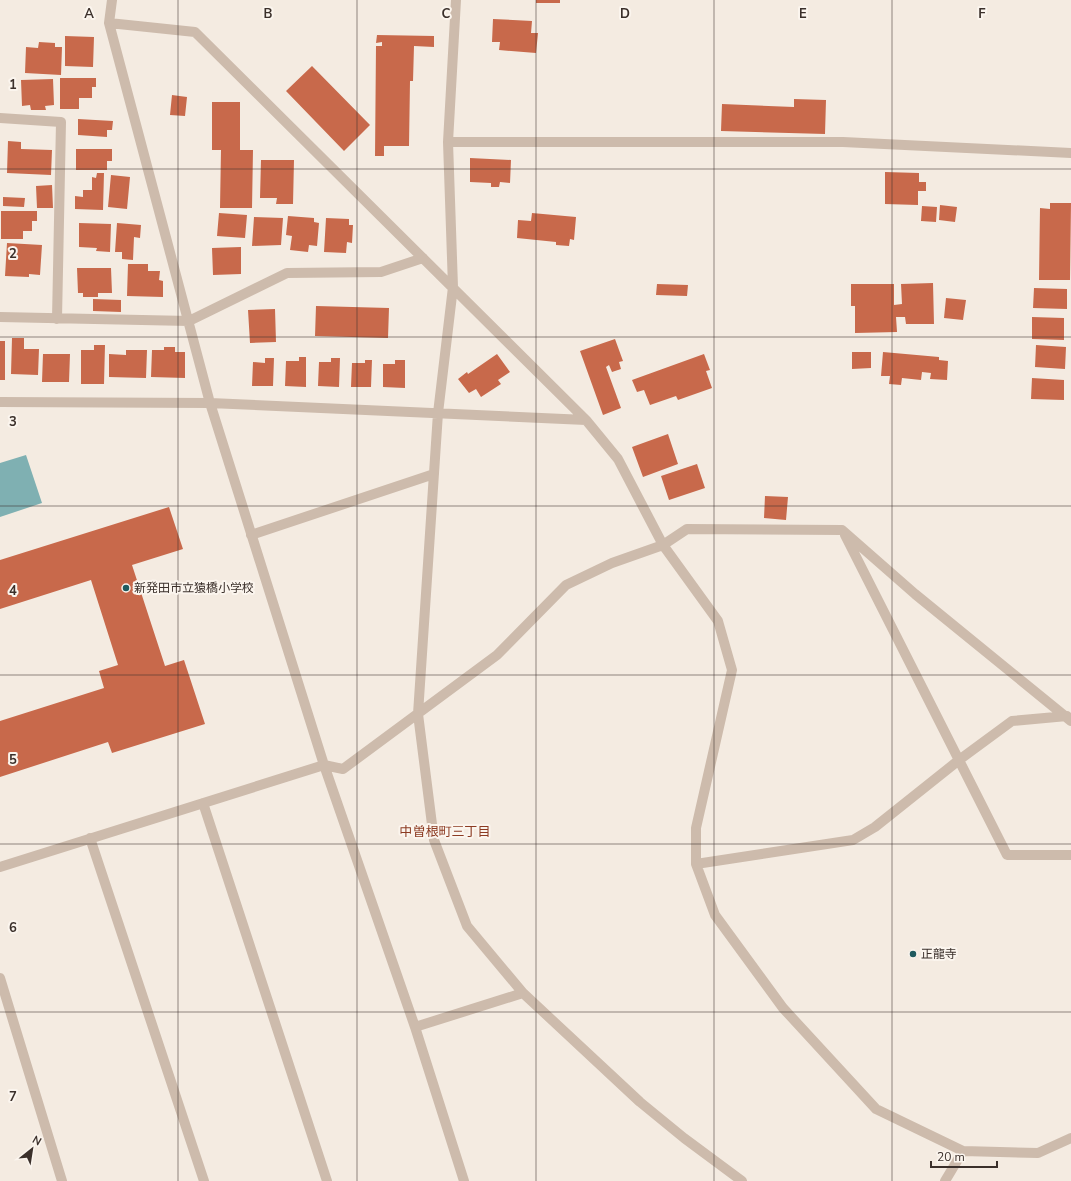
<svg xmlns="http://www.w3.org/2000/svg" width="1071" height="1181" font-family="'Nunito Sans','Noto Sans JP',sans-serif">
  <rect width="100%" height="100%" fill="#f4ebe1"/>
  <!-- water -->
  <path fill="#7fb0b2" d="M26,455L42,503L0,517V463Z"/>
  <!-- building -->
  <path fill="#c8694b" d="M536,0H560V3H536Z
    M493,19L532,21L531,33H538L536,53L499,50L500,42H492Z
    M377,35L434,36V47L414,46L413,81H410L409,146H384V156H375L376,46H382V42L376,43Z
    M65,36L94,37L93,67L65,66Z
    M39,42L55,43V47H62L61,75L25,73L26,47L38,48Z
    M312,66L370,125L344,151L286,91Z
    M60,78H96V87H92V98H79V109H60Z
    M53,79L54,105L45,106L46,110H31L30,105L22,106L21,80Z
    M172,95L187,97L185,116L170,115Z
    M794,99L826,100L825,134L721,131L722,104L794,107Z
    M212,102H240V150H253L252,208H220L221,150H212Z
    M78,119L113,121L112,130H107V137L78,135Z
    M8,141L21,142V149L52,150L51,175L7,173Z
    M76,149H112V161H107V170H76Z
    M470,158L511,160L510,183L500,182L499,187H491V183L470,182Z
    M261,160H294L293,204H276L277,198H260Z
    M885,172L919,173V182H926V191H918V205L885,204Z
    M97,173H104L103,210L75,209V196L83,197V190H92V177L96,178Z
    M111,175L130,177L127,209L108,207Z
    M52,185L53,208H37L36,186Z
    M3,197L25,198L24,207L3,206Z
    M1050,203H1071L1070,280H1039L1040,208L1050,209Z
    M940,205L957,207L955,222L939,220Z
    M922,206L937,207L936,222L921,221Z
    M1,211H37V221H32V231H23V239H1Z
    M219,213L247,215L245,238L217,236Z
    M532,213L576,217L574,240L570,239L569,246L556,245V242L517,238L518,220L531,221Z
    M288,216L314,218V222L319,223L317,246L309,245L308,252L290,250L292,236L286,235Z
    M254,217L283,218L281,245L252,246Z
    M326,218L349,219V225H353L352,243L347,242L346,253L324,252Z
    M79,223L111,224L110,252L96,251L97,248L79,247Z
    M117,223L141,225L140,238L134,237L133,260L122,259V252H115Z
    M7,243L42,245L40,275L29,274V277L5,276Z
    M241,247V274L213,275L212,248Z
    M128,264H148V271H160L159,280L163,281V297L127,296Z
    M77,268H111L112,293H98V297H83V293H78Z
    M933,283L934,324H906L905,317H896L897,332L855,333V306H851V284H894V305L902,304L901,284Z
    M657,284L688,285L687,296L656,295Z
    M1034,288L1067,289V309L1033,308Z
    M946,298L966,300L963,320L944,318Z
    M93,299L121,300V312L93,311Z
    M316,306L389,308L388,338L315,336Z
    M275,309L276,342L250,343L248,310Z
    M1032,317L1064,318V340L1032,339Z
    M12,338H24V349H39L38,375L11,374Z
    M615,339L623,361L619,362L621,369L612,372L609,365L606,367L621,408L603,415L580,351Z
    M0,341H5V380H0Z
    M94,345H105L104,384H81V350H94Z
    M1036,345L1066,347L1065,369L1035,367Z
    M164,347H175V352H185V378L151,377L152,350H164Z
    M126,350H147L146,378L109,377V354L126,355Z
    M852,352H871V368L852,369Z
    M883,352L939,357V360L948,361L947,380L930,379L931,373L922,372L921,380L902,378L901,385L889,384L890,376H881Z
    M43,354H70L69,382H42Z
    M497,354L510,372L498,380L501,384L481,397L476,389L469,393L458,379L467,372L468,374Z
    M704,354L710,370L706,371L712,388L678,400L676,396L650,405L644,390L637,392L632,380Z
    M299,357H306V387L285,386L286,361H299Z
    M265,358H274L273,386H252L253,362L265,363Z
    M331,358H340L339,387L318,386L319,362H331Z
    M365,360H372L371,387H351L352,363H365Z
    M395,360H405V388L383,387V364H395Z
    M1032,378L1064,380V400L1031,399Z
    M668,434L678,464L643,477L632,447Z
    M697,464L705,488L669,500L661,476Z
    M765,496L788,497L786,520L764,518Z
    M169,507L183,549L132,565L165,666L184,660L205,724L112,753L108,742L0,777V721L104,688L99,671L118,665L91,580L0,609V560Z"/>
  <g fill="none" stroke-linecap="round" stroke-linejoin="round">
    <!-- minor -->
    <path stroke="#cdbbac" stroke-width="10" d="M112,0L109,23L210,403L324,765L415,1027L464,1181
      M456,0L448,142L453,287L438,413L418,714L434,840L467,926L523,993L640,1102L684,1138L742,1181
      M109,23L195,32L586,420L618,459L663,545L718,621L732,670L696,828V864L715,915L783,1008L876,1109L963,1151L1038,1153L1071,1138
      M0,118L61,122L57,319
      M448,142H843L1071,153
      M0,317L189,321L287,273L381,272L423,258
      M0,402L210,403L586,420
      M251,535L434,474
      M845,535L1007,855H1071
      M203,803L327,1181
      M90,838L204,1181
      M696,864L853,840L875,827L959,760L1012,721L1067,716
      M0,867L324,765L343,769L497,655L566,585L612,563L663,545L687,529L842,530L915,594L1071,721
      M0,978L62,1181
      M415,1027L523,993
      M945,1181L963,1151"/>
  </g>
  <!-- grid -->
  <path fill="none" stroke="#3b302b" stroke-width="1" stroke-opacity="0.55" d="M178,0V1181M357,0V1181M536,0V1181M714,0V1181M892,0V1181M0,169H1071M0,337H1071M0,506H1071M0,675H1071M0,844H1071M0,1012H1071"/>
  <!-- markers -->
  <g fill="#1f5a5e" stroke="#fbf5ee" stroke-width="1.5">
    <circle cx="126" cy="588" r="4"/>
    <circle cx="913" cy="954" r="4"/>
  </g>
  <g text-anchor="middle" dominant-baseline="central" stroke-width="4" stroke-linejoin="round" paint-order="stroke">
    <!-- poi labels -->
    <g font-size="12" fill="#3b302b" stroke="#fbf5ee" text-anchor="start">
      <text x="134" y="588">新発田市立猿橋小学校</text>
      <text x="921" y="954">正龍寺</text>
    </g>
    <!-- neighbourhood labels -->
    <g font-size="13" fill="#8c3b22" stroke="#fbf5ee">
      <text x="445" y="832">中曽根町三丁目</text>
    </g>
  </g>
  <g font-size="13" text-anchor="middle" font-weight="bold" fill="#3b302b" stroke="#fbf5ee" stroke-width="4" stroke-linejoin="round" paint-order="stroke">
    <text x="89" y="18">A</text>
    <text x="268" y="18">B</text>
    <text x="446" y="18">C</text>
    <text x="625" y="18">D</text>
    <text x="803" y="18">E</text>
    <text x="982" y="18">F</text>
    <text x="13" y="89">1</text>
    <text x="13" y="258">2</text>
    <text x="13" y="426">3</text>
    <text x="13" y="595">4</text>
    <text x="13" y="764">5</text>
    <text x="13" y="932">6</text>
    <text x="13" y="1101">7</text>
  </g>
  <!-- north arrow -->
  <g transform="translate(32 1149) rotate(30)" stroke="#fbf5ee" stroke-width="3" paint-order="stroke">
  <path d="M0-3L7 15L0 10L-7 15Z" fill="#3b302b"/>
  <text y="-6" font-size="11" font-weight="bold" text-anchor="middle" fill="#3b302b">N</text>
  </g>
  <!-- scale -->
  <path d="M931 1161v6h66v-6" fill="none" stroke="#3b302b" stroke-width="2"/>
  <text x="937" y="1161" font-size="12" fill="#3b302b" stroke="#fbf5ee" stroke-width="3" paint-order="stroke">20 m</text>
</svg>
